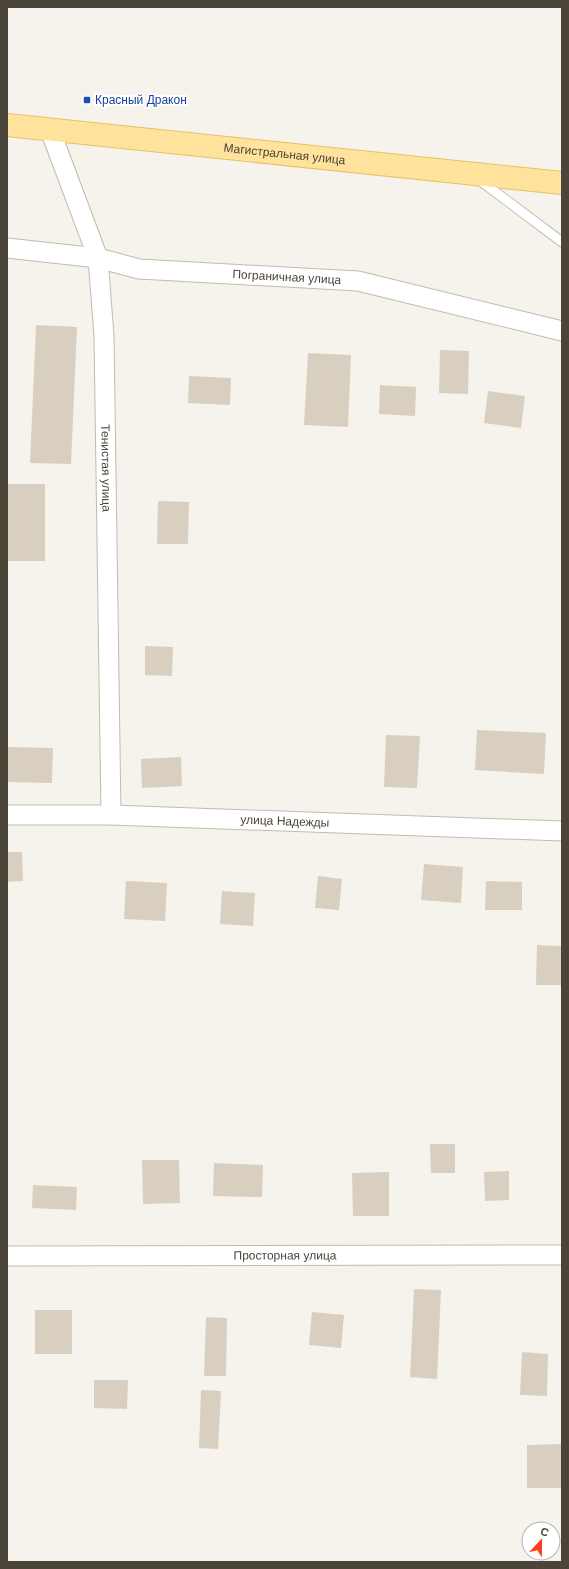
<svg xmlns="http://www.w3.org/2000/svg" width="569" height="1569" font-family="Arial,sans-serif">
  <rect width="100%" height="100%" fill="#f6f3ec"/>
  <!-- building -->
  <path fill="#d8cfc1" d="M36,325L77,327L71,464L30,463Z
    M440,350L469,351L468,394L439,393Z
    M308,353L351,355L348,427L304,425Z
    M189,376L231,378L230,405L188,403Z
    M380,385L416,387L415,416L379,414Z
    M488,391L525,396L521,428L484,423Z
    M7,484H45V561H7Z
    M158,501L189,502L188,544H157Z
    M145,646L173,647L172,676L145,675Z
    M477,730L546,733L544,774L475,770Z
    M386,735L420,736L417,788L384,787Z
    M7,747L53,748L52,783L7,782Z
    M181,757L182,786L142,788L141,759Z
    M7,852H22L23,881L7,882Z
    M424,864L463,867L461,903L421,900Z
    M318,876L342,879L339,910L315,908Z
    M126,881L167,883L165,921L124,919Z
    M486,881L522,882V910H485Z
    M222,891L255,893L253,926L220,924Z
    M537,945L562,946V985H536Z
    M430,1144H455V1173H431Z
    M142,1160H179L180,1203L143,1204Z
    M214,1163L263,1165L262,1197L213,1196Z
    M509,1171V1200L485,1201L484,1172Z
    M389,1172V1216H353L352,1173Z
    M33,1185L77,1187L76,1210L32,1208Z
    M414,1289L441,1290L437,1379L410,1377Z
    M35,1310H72V1354H35Z
    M312,1312L344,1315L341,1348L309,1345Z
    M206,1317L227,1318L226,1376H204Z
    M522,1352L548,1354L547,1396L520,1395Z
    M94,1380H128L127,1409L94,1408Z
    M201,1390L221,1391L218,1449L199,1448Z
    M562,1444V1488H527V1445Z"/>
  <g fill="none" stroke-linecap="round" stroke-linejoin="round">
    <defs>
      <path id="service" d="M478,179L562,242"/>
      <g id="minor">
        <path id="s1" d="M50,130L98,258L104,336L111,815"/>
        <path id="s2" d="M7,248L98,258L139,269L358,281L562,331"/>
        <path id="s3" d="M7,815H111L562,831"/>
        <path id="s4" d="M7,1256L562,1255"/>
      </g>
      <g id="primary">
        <path id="s5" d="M7,125L562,183"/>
      </g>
    </defs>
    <!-- service casing -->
    <use href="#service" stroke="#c2bbae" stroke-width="11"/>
    <!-- minor casing -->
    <use href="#minor" stroke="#c2bbae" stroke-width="21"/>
    <!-- primary casing -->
    <use href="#primary" stroke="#e6c16a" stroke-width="24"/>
    <!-- service -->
    <use href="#service" stroke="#fff" stroke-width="9"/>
    <!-- minor -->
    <use href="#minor" stroke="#fff" stroke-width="19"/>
    <!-- primary -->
    <use href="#primary" stroke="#ffe39c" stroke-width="22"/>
  </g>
  <!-- markers -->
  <rect fill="#1a4fb4" stroke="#fff" stroke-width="1.5" x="83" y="96" width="8" height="8" rx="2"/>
  <g text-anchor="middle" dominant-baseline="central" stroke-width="4" stroke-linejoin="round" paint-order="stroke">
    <!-- transit labels -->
    <g font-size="12" fill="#164399" stroke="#fff" text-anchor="start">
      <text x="95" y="100">Красный Дракон</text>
    </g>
    <!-- street labels -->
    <g font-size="12" fill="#4b4439" stroke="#fff">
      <text stroke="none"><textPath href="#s5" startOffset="279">Магистральная улица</textPath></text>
      <text stroke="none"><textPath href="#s2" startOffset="282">Пограничная улица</textPath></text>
      <text stroke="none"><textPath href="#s1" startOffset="347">Тенистая улица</textPath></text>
      <text stroke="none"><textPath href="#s3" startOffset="278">улица Надежды</textPath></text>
      <text stroke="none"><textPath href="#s4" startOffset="278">Просторная улица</textPath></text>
    </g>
  </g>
  <!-- border -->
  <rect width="569" height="1569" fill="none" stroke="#4b4439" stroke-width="16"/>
  <!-- north arrow -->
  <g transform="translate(541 1541) rotate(22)"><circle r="19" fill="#ffffff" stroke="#b7b4b0"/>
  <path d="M0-3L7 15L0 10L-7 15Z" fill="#fc3f1d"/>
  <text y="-6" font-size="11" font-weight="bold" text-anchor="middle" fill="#4b4439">С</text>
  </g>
</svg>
